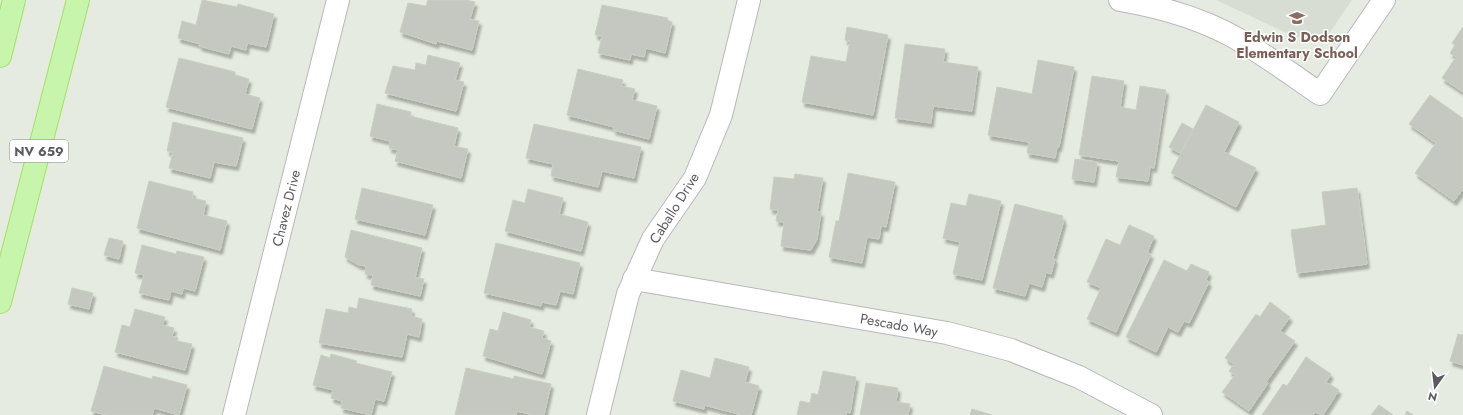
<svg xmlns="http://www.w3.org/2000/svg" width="1463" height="415" font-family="Jost,sans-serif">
  <defs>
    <filter id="shadow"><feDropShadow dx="2.5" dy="4.5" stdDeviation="1" flood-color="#0004"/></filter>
  </defs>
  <rect width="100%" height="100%" fill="#e6ebe1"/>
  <!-- education -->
  <path fill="#d7ddd3" d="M1216,0H1352L1324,41L1293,36Z"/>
  <!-- building -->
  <path fill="#c4c8c0" stroke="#c8cfc0" filter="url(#shadow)" d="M202,0L237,7L238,4L274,14L266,47L247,43L246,50L231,46L229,54L199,46L200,44L178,38L182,21L196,25Z
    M428,0H465L475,2L470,19L479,21L472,50L437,41L436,44L400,32L408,3L426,6Z
    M602,5L668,18L667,20L672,22L665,53L646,48L644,57L631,54L630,60L598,53L602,36L595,35Z
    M847,27L888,35L873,115L802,102L811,56L846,62L850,41L845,40Z
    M1463,27V92L1442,78L1456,57L1450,53L1455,45L1452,43Z
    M905,44L945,49L943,62L978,67L972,111L933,106L931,123L895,118Z
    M428,55L460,63L455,80L464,82L456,111L385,93L393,66L415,70L416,63L426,65Z
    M179,58L235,72V75L249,79L245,94L260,98L252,129L166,107Z
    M1038,60L1074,67L1059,147H1057L1055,158L1027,153L1029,142L988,135L997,87L1032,94Z
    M578,69L623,80L621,86L635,89L632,100L657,106L649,139L613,130L614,127L567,115Z
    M1092,76L1124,81L1120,107L1136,110L1140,86L1166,90L1154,168L1150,167L1148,181L1116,177L1119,161L1079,155Z
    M1430,95L1461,117L1463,120V189L1454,201L1415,173L1436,143L1409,124Z
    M377,104L411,112L410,116L458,128L454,146L468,149L461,178L395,161L398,150L389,148L390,141L370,136Z
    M1206,105L1239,122L1224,152L1256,168L1236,207L1171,173Z
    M173,122L243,138L236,166L214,162L210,178L169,168L173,152L167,151Z
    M1182,123L1193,129L1180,153L1169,147Z
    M534,124L641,147L634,178L602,171L598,187L551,176L553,164L526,158Z
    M1075,159L1097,162L1094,182L1072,179Z
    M848,173L895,182L886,227L881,226L879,239L867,237L862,263L829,257L836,221H839Z
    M795,174L823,178L817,212H821L817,239L811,250L781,246L784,222L776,221L778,210L770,209L774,177L794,179Z
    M149,181L193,192L192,198L206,201L203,215L227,221L220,250L137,228Z
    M362,188L433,205L425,235L355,219Z
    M1357,188L1367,264L1297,273L1291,230L1326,225L1322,192Z
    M528,189L563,198L559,214L588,222L581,251L505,231L513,200L525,203Z
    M969,194L1001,201L982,280L953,274L960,242L943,238L951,203L966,206Z
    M1015,204L1063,216L1062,220H1064L1053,258L1055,259L1051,274L1046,272L1042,287L1029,283L1025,296L993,288Z
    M1129,225L1154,236L1147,253L1151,254L1116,332L1087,319L1101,288L1087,282L1106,239L1120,245Z
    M351,230L422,248L415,278L424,279L420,296L371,285L373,275L365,274L366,266L359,265L345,257Z
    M109,238L123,241L119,259L104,255Z
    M496,243L580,263L573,294L560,291L556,305L542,302L541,306L484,293Z
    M142,245L176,254L177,251L204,257L195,291L183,288L182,294L171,291L169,300L139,293L144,275L135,273Z
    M1164,260L1187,271L1191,264L1209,272L1206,280L1209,282L1189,323L1184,321L1178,332L1168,327L1156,352L1126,337Z
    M72,288L93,293L89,309L68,304Z
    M359,298L412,309L411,316L422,319L419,337L407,334L402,357L319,343L326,309L348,313L349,307L357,309Z
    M1270,302L1290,317L1280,331L1295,341L1266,382L1268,383L1249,411L1222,392L1235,375L1229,371L1234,364L1225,358L1256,314L1260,317Z
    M135,309L165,317L162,325L174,328L172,336L178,338L177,341L192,344L185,370L115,352L122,325L130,327Z
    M503,312L531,320L529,327L544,331L542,338L551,341L542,374L483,356L490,329L498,331Z
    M1458,334L1463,335V365L1450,361Z
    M331,354L357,361L356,363L392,372L384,401L375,399L371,415L341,408L342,401L331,398L333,390L313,385L321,355L330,358Z
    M1306,357L1331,374L1326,382L1339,390L1323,415L1315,412L1313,415H1262L1283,384L1287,386Z
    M715,358L749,367L745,382L759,386L751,415H742L704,405V409L673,401L681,370L710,378Z
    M104,366L152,379L153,376L187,385L179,415L154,408L152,415H107L91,411Z
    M466,368L514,379V376L551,384L544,415H533L517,411L516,415H455Z
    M823,371L856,377L850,413L847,412L846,415H797L800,401L810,403L812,393L818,395Z
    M866,383L898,388L896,402L910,404L908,415H860Z
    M1379,405L1393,415H1371Z
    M972,409L992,415H970Z
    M1407,411L1413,415H1405Z"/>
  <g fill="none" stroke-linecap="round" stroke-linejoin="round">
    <defs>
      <path id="minor" d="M1120,0C1161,7 1204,19 1241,41C1268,57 1294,76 1320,94L1384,0
        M634,279L947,333L1011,350L1079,377L1151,415
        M234,415L338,0
        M598,415L628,294L653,239L695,178L721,115L749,0"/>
      <path id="major" d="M0,56L14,0
        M0,302L78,0"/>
    </defs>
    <!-- minor casing -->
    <use href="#minor" stroke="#b9b7bc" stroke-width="24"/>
    <!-- major casing -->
    <use href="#major" stroke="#a3e065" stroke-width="24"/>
    <!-- minor -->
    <use href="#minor" stroke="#fff" stroke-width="22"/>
    <!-- major -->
    <use href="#major" stroke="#c8f5ac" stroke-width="22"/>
  </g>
  <!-- icons -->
  <defs>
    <symbol id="school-bare" viewBox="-9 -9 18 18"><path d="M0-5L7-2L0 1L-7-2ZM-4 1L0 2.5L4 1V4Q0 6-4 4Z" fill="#8d6e63" stroke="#fff" stroke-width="2.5" paint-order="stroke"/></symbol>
  </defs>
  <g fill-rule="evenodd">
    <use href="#school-bare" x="1286" y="7" width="22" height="22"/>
  </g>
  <g text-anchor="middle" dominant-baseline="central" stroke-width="3" stroke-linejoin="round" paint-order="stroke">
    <!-- shield labels -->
    <rect fill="#fff" stroke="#8d8c90" stroke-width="1" x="10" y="140" width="58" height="22" rx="3"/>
    <g font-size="13" font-weight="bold" fill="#5c5a60">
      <text x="39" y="151">NV 659</text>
    </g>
    <!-- education labels -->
    <g font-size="14" font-weight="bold" fill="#785e54" stroke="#fff">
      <text x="1297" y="37">Edwin S Dodson<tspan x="1297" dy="16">Elementary School</tspan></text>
    </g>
    <!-- street labels -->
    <g font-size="14" fill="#5c5a60" stroke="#fff">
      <text transform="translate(286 208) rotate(-76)">Chavez Drive</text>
      <text transform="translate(674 208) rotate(-58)">Caballo Drive</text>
      <text transform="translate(899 325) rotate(10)">Pescado Way</text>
    </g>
  </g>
  <!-- north arrow -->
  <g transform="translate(1435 387) rotate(194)" stroke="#ffffff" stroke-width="3" paint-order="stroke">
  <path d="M0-3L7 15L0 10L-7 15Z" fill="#5c5a60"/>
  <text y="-6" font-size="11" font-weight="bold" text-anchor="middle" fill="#5c5a60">N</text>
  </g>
</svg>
